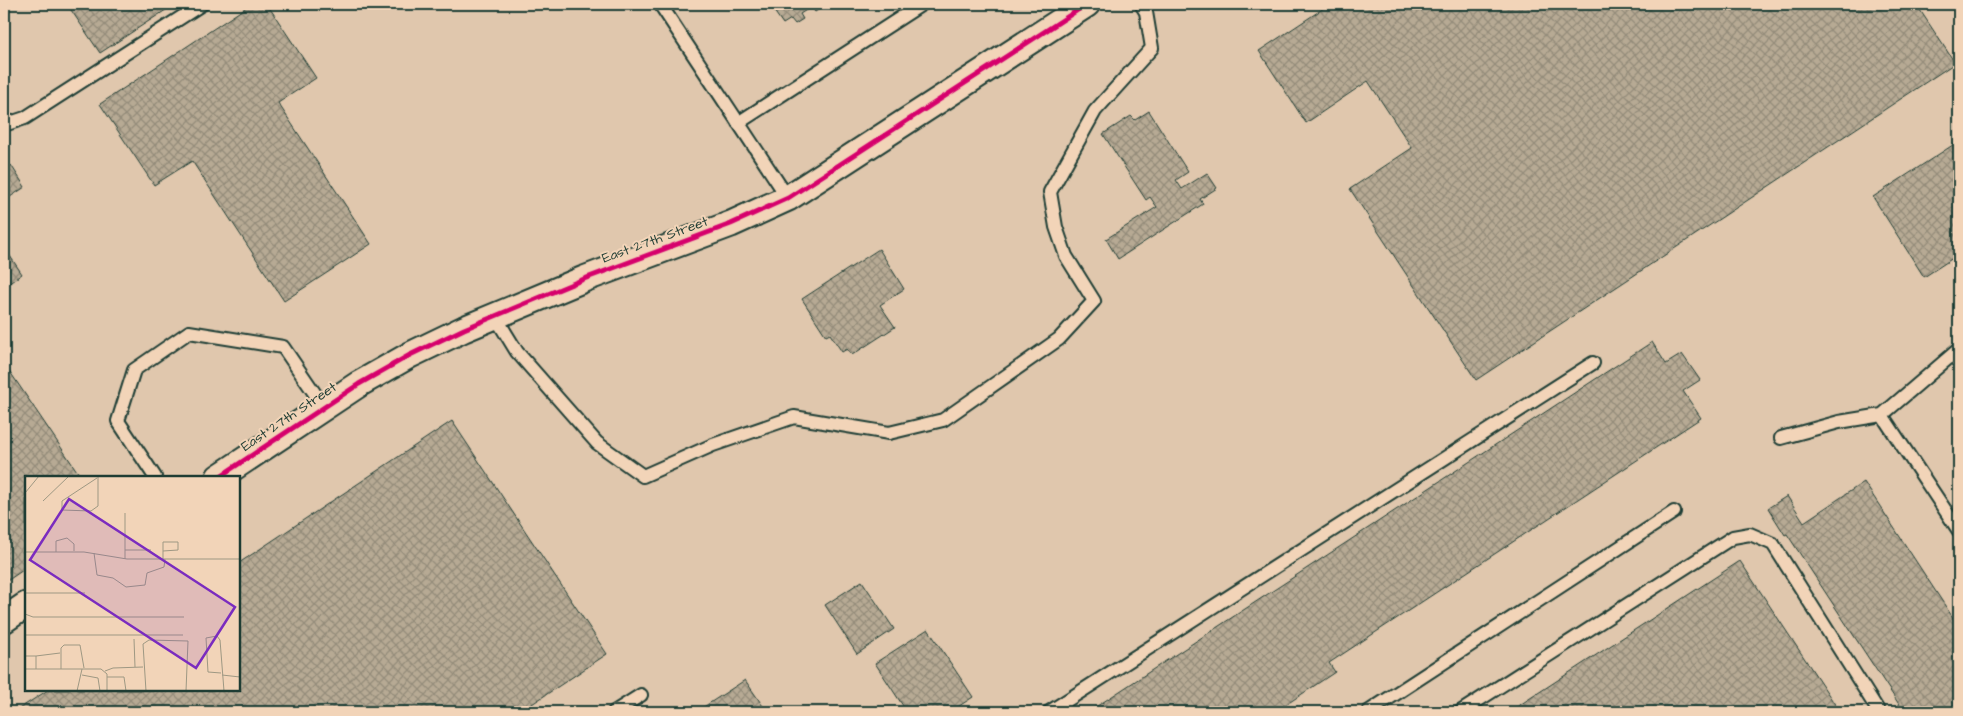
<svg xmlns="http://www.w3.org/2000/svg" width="1963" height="716" font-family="'Architects Daughter',sans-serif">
  <defs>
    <pattern id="building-cross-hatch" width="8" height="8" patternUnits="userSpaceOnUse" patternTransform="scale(1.25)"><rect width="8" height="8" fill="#b7aa94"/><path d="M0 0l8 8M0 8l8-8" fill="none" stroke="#948c7a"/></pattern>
  </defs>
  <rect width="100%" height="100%" fill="#f2d4b8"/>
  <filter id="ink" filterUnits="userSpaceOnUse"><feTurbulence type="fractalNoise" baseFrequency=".02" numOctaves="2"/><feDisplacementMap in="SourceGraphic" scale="10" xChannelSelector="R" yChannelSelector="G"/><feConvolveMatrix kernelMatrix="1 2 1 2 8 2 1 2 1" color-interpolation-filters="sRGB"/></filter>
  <g filter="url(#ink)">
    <!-- built -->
    <path fill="#e0c7ad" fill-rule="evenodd" d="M4,4H1959V712H4ZM26,477H239V690H26Z"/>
    <!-- building -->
    <path fill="url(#building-cross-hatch)" stroke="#1f3d34" d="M67,4H175L100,53Z
      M251,4H267L316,78L278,103L371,244L284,301L192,161L154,185L100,104Z
      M769,4H827L815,12L811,7L800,14L803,19L795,24L791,19L783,24Z
      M1330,4H1916L1955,63L1476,380L1350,189L1412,148L1368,81L1306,123L1259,51Z
      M1149,111L1188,172L1176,180L1182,189L1207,173L1217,188L1200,199L1203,204L1118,259L1106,239L1157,207L1150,197L1146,200L1103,134L1131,116L1135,120Z
      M1959,141V254L1924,277L1873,197Z
      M11,165L25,187L4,201V170Z
      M4,247L22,274L4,287Z
      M879,249L904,289L880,305L895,327L852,355L847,349L842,352L830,334L826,336L802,299Z
      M1652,342L1666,364L1682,354L1700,380L1683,391L1701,418L1329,663L1335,672L1275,712H1088Z
      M4,363L81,477H26V568L4,583Z
      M452,421L607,654L520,712H14L48,690H239V563Z
      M1864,482L1959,627V712H1904L1787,534L1785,535L1768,508L1787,496L1804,522Z
      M1740,561L1840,712H1509Z
      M862,581L894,629L857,654L825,605Z
      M928,629L973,697L950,712H907L875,663Z
      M745,680L767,712H696Z"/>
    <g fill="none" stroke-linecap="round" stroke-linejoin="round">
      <defs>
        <path id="service" d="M660,4L788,198
          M738,123L922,4
          M4,125L25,118L202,4
          M495,316L517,352L597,443L643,476L713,445L794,417L889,433L943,420L1059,339L1094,301L1066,256L1056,227L1050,192L1095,111L1152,48L1146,12L1141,4
          M1959,349L1882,415L1959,531
          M1781,438L1839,422L1882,415
          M155,477L118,421L134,370L189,332L283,347L324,407
          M614,712L641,695
          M1049,712L1593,363
          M1368,712L1674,512
          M1460,712L1733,537L1750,534L1773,544L1879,712"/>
        <path id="minor" d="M219,477L359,384L410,355L464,329L584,279L731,224L788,198L1087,4
          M4,620L26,605"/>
      </defs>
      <!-- service casing -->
      <use href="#service" stroke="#1f3d34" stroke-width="16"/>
      <!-- minor casing -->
      <use href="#minor" stroke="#1f3d34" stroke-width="29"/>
      <!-- service -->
      <use href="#service" stroke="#f2d4b8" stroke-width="12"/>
      <!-- minor -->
      <use href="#minor" stroke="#f2d4b8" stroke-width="25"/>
      <defs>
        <path id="cycleway" d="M219,477L359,384L410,355L464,329L584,279L731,224L788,198L1087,4"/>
      </defs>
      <!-- cycleway casing -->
      <use href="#cycleway" stroke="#f2d4b8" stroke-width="8"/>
      <!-- cycleway -->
      <use href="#cycleway" stroke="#d6006c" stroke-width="5"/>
    </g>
  </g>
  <g text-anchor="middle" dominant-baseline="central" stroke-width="4" stroke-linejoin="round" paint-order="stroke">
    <!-- street labels -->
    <g font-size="14" fill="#1f3d34" stroke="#f2d4b8">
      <text transform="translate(655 240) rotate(-20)">East 27th Street</text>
      <text transform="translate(289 417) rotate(-34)">East 27th Street</text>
    </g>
  </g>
  <!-- overview -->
  <g transform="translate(25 476)">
    <rect width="215" height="215" fill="#f2d4b8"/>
    <path fill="none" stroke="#9e9883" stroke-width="1" d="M72,2L37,25V34L66,35L73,30V0M0,17L14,0M18,25L44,0M100,37V83M100,74H126M138,75L153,74V66H138V83M0,76H59L102,83H215M31,76V65L42,62L49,68V75M69,77L72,99L88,102L101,111L120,109L122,97L139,91L140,83M0,117H60M0,138L8,141H159M0,159H158M109,163L110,191M0,180H11V193M11,180L35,177M0,193H76L82,198V215M36,193V172L39,169H55L59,192M80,195L88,192L118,191M196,197L183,196L181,162L192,160L195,164L199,215M57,199L73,202L75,215M197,199L215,201M82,201H99L101,215M52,215L57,193M121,215L118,168L124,164L163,165L161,215"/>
    <path fill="#7b2cbf" fill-opacity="0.15" stroke="#7b2cbf" stroke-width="2.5" d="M44,23L210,131L171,192L5,84Z"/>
    <rect width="215" height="215" fill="none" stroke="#1f3d34" stroke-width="2.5"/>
  </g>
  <!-- margin -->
  <rect width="1963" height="716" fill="none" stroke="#f2d4b8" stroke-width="20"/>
  <rect x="10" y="10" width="1943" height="696" fill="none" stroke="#1f3d34" stroke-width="2" filter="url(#ink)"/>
</svg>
